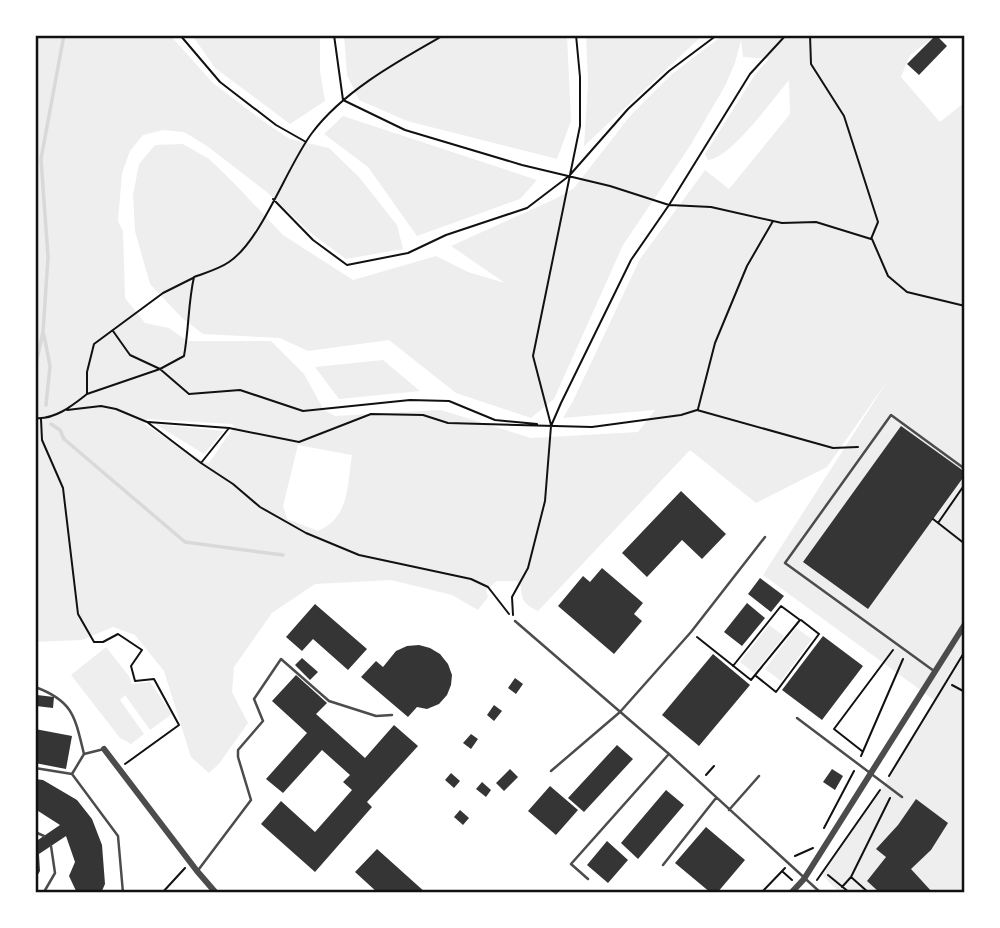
<svg xmlns="http://www.w3.org/2000/svg" width="1000" height="928" font-family="Raleway,sans-serif">
  <rect width="100%" height="100%" fill="#fff"/>
  <!-- green -->
  <path fill="#eee" fill-rule="evenodd" d="M35,35H170L213,83L267,124L290,139L329,148L359,177L397,225L403,249L346,259L312,234L268,193L207,146L184,132L163,130L143,135L130,151L122,173L118,221L123,231L125,298L145,323L169,328L187,341H271L304,374L324,410L335,416L441,410L531,438L638,432L655,410L563,418L573,401L640,259L705,170L729,189L790,114L789,80C773,99 731,158 708,160L705,154L756,73L769,59L743,57L741,40L735,63L725,86L690,146L623,245L554,399L531,418L456,393L389,340L308,351L280,338L203,334L182,318L150,284L135,231L133,195L139,164L155,145L183,144L209,159L233,182L283,235L353,280L436,256L468,272L505,283L451,246L557,198L574,188L630,116L672,74L723,35H937L910,55L901,77L940,122L965,102V893H840L822,875L888,779L934,700L763,575L888,380L827,467L756,503L690,450L538,611C525,605 521,600 521,587L516,581H497L486,590L488,597L478,610L452,595L391,580L315,584L272,613L234,667L232,692L248,723L219,764L209,773L191,757L164,671L135,635L113,627L82,640L35,642ZM147,419L232,424L234,427L209,463L204,462L144,424ZM298,445L352,455C347,486 350,517 318,531L287,519L283,506Z
    M192,35H320V71L325,101L290,124L215,68Z
    M344,35H567L571,121L557,159L407,121L359,100L347,75Z
    M586,35H703L584,146L588,83Z
    M343,116L537,180L520,199L417,236L368,167L324,134Z
    M383,360L420,391L339,399L315,367Z
    M155,424L224,431L204,454Z
    M769,625L784,636L754,673L740,662Z
    M796,628L812,639L781,681L765,669Z
    M106,647L129,676L132,684L150,682L172,714L150,730L125,695L120,700L144,734L131,744L120,738L71,675Z"/>
  <g fill="none" stroke-linecap="round" stroke-linejoin="round">
    <!-- stream -->
    <path stroke="#d9d9d9" stroke-width="3.5" d="M44,335L50,366L46,405
      M35,368L43,332L48,257L41,159L64,35
      M35,401L36,407
      M51,424L60,430L64,439L185,542L283,555"/>
  </g>
  <!-- building -->
  <path fill="#353535" d="M936,35L947,46L919,75L907,64Z
    M901,426L965,472V475L868,609L803,562Z
    M681,491L726,534L702,559L682,540L647,577L622,553Z
    M602,568L643,603L634,614L642,621L614,654L558,606L583,576L590,582Z
    M760,578L784,596L771,612L748,594Z
    M747,603L765,618L742,646L724,632Z
    M315,604L367,649L348,670L313,639L302,651L286,637Z
    M823,636L863,666L822,720L782,690Z
    M419,645L430,648L440,654L448,664L452,675L451,685L447,695L439,704L427,709L417,707L408,717L361,677L376,661L383,667L396,651L407,646Z
    M713,654L750,685L699,746L662,715Z
    M302,658L318,672L310,680L295,665Z
    M296,675L327,703L316,714L365,758L394,725L418,746L367,802L372,807L315,872L261,824L281,801L315,832L352,790L343,782L350,775L322,750L283,793L266,779L307,733L272,701Z
    M515,678L523,684L516,694L508,688Z
    M37,695L54,697L53,708L36,706Z
    M494,705L502,711L494,721L487,715Z
    M35,729L72,736L66,769L35,763Z
    M471,734L478,739L471,749L463,743Z
    M617,745L633,759L584,812L568,798Z
    M510,769L518,777L504,791L496,783Z
    M832,769L843,776L835,790L823,782Z
    M451,773L460,781L454,788L445,780Z
    M35,779L43,780L77,800L92,819L102,845L105,884L101,893H77L69,876L75,862L66,836L39,854L40,871L35,880V842L60,825L35,809Z
    M482,782L491,790L486,797L476,789Z
    M550,786L578,810L556,835L528,811Z
    M666,790L684,805L638,859L621,843Z
    M916,799L948,823L931,850L911,869L933,893H880L867,881L886,857L876,849L898,825Z
    M460,810L469,818L463,825L454,817Z
    M706,827L745,860L717,893H711L675,863Z
    M607,841L628,860L608,883L587,865Z
    M377,849L426,893H378L355,872Z"/>
  <g fill="none" stroke-linecap="round" stroke-linejoin="round">
    <!-- path -->
    <path stroke="#111" stroke-width="2" d="M180,35L220,82L276,125L306,142
      M334,35L343,100L405,130L522,165L610,186L669,205L711,207L782,223L816,222L871,239L878,222L844,116L811,64L810,35
      M273,199L313,240L347,265L408,253L446,235L527,208L569,176L628,109L669,71L717,35
      M872,239L888,276L907,292L965,306
      M113,331L130,355L160,369L189,394L240,390L303,411L410,400L449,401L495,420L537,424
      M87,394L160,369L184,356C189,329 188,303 194,277C205,273 219,269 229,262C262,240 287,166 312,133C343,91 400,60 444,35
      M698,409L715,343L747,266L773,221
      M67,410L101,406L116,409L147,422L201,463L233,484L260,507L306,533L359,555L471,579L488,587L509,614
      M35,418C55,420 73,405 87,394V372L94,344L163,293L193,278
      M41,419L42,440L63,488L78,614L94,642H103L118,634L142,650L131,666L135,681L154,679L179,725L125,764
      M148,422L229,428
      M551,425L533,356L580,126V77L576,35
      M201,463L229,428L299,442L371,414L423,415L448,423L592,427L681,415L697,410L833,448L858,447
      M933,519L965,544
      M938,523L965,484
      M513,615L512,597L528,568L545,501L551,426L561,403L631,260L669,205L750,74L786,35
      M697,637L751,680L800,620L781,606L733,666
      M756,676L776,692L819,634L801,620
      M952,685L965,692
      M862,751L834,729L893,650
      M861,756L903,659
      M706,775L714,766
      M889,776L965,651
      M824,828L854,771
      M795,856L813,848
      M783,872L792,880
      M828,875L850,893
      M851,877L869,893
      M817,880L880,790
      M842,887L851,877L890,798
      M162,893L185,868
      M761,893L785,868"/>
    <!-- service -->
    <path stroke="#4c4c4c" stroke-width="2.5" d="M515,621L669,754L821,893
      M934,671L785,563L891,415L965,469
      M35,687C74,701 75,718 84,754
      M797,718L902,797
      M104,749L84,754L72,774L118,836L123,893
      M35,768L72,774
      M551,771L620,712L691,632L765,537
      M729,810L759,776
      M35,832L44,836
      M663,865L716,798
      M199,869L251,800L238,757V750L263,721L254,699L281,659L329,701L376,716L392,715
      M588,879L571,864L668,755
      M40,893L44,892L55,873L51,846"/>
    <!-- minor -->
    <path stroke="#4c4c4c" stroke-width="6" d="M104,749L197,871L216,893
      M791,893L804,879L965,624"/>
  </g>
  <!-- border -->
  <rect width="1000" height="928" fill="none" stroke="#ffffff" stroke-width="74"/>
  <rect x="37" y="37" width="926" height="854" fill="none" stroke="#111" stroke-width="2.5"/>
</svg>
